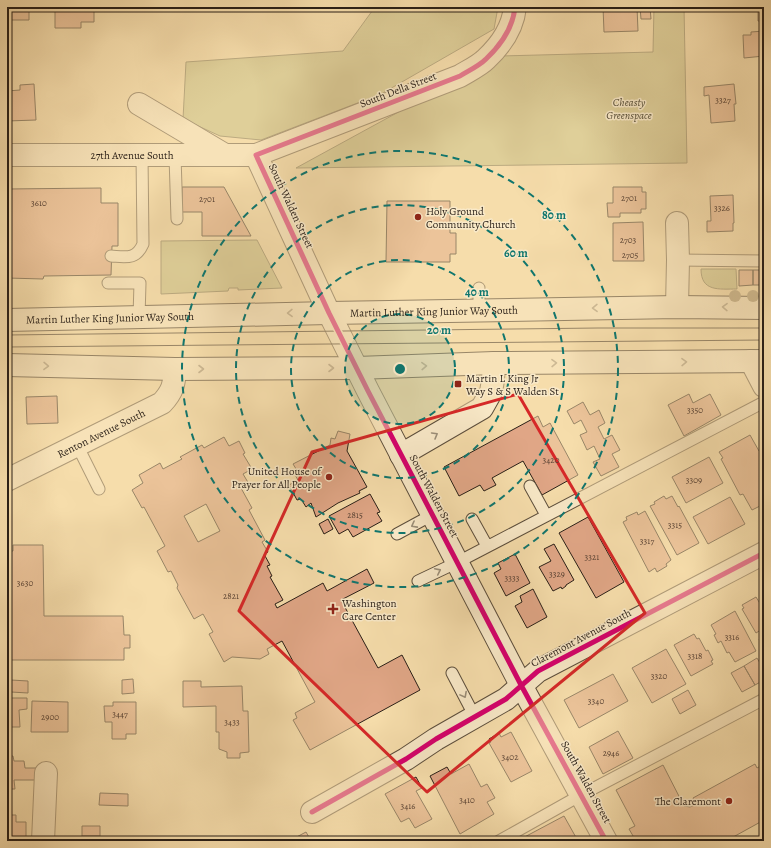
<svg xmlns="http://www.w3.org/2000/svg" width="771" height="848" font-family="Alegreya,serif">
  <rect width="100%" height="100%" fill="#f6ddab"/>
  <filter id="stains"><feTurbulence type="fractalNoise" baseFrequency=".005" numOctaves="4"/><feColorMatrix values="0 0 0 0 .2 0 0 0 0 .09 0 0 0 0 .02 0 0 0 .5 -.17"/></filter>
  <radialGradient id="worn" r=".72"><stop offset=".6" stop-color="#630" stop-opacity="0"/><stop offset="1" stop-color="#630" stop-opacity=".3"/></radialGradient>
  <!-- green -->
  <path fill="#c3bf84" stroke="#766f4e" d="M375,7H498L494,29L381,94L261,140L220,136L183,119L186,62L343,51Z
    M654,7H684L687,163L296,168L501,56L653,52Z
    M257,240L282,288L238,290V288H229L228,291L161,294V241Z
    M701,269H736L737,289C719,289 701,292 701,269Z"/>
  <!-- building -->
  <path fill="#e0a686" stroke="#291f17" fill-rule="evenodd" d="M7,7H29V20H10V15H7Z
    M55,7H94V22H81V28H55Z
    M603,7H637L638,31L604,32Z
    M640,7H650L651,19H641Z
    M758,7H764V21H758Z
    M764,31V56L744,58L743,35H751V32Z
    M34,84L36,120L7,121V91L20,90V85Z
    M734,84L736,104H734L735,121L711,123L709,95L704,96V87Z
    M182,187H224L251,236H202V212H182Z
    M613,187H642V192H646V209H641V213H620V217H608L607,203H613Z
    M101,188V203H118V246H112L111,275L44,276L43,279L7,278V189Z
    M733,195L734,223H733V231L707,232V221H711L710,196Z
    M387,201H450V233H456V254H450V262H386Z
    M643,222L644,261H613V223Z
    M739,270H753V285L739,286Z
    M753,270H764V285H753Z
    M689,394L693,403L710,394L721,415L684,436L668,405Z
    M57,396L58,423L27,424L26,397Z
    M583,402L590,415L599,410L605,423L598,427L604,439L612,435L620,450L612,454L619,467L601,476L593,462L600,459L594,446L587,450L580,435L587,432L581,420L574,424L567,411Z
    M538,416L543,427L550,423L578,475L542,495L523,461L492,478L496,485L484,491L480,485L459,496L444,467Z
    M7,423H10V453H7Z
    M338,431L350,434L347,451L367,487L359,491L360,493L338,503L316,517L311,503L306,507L301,499L297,500L289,485L298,480L294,473L298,472L293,464L330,445L331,438L335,439Z
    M750,435L759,451L761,450L764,456V504L752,510L743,494L740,495L721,459L723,458L719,452Z
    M224,437L229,446L239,441L245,453L243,454L252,469L243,474L249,484L241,488L252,508L249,510L265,540L262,542L268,552L264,554L270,565L267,566L272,576L270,577L283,600L275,604L277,608L323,583L327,591L367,569L374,583L341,600L378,668L402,655L420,690L310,750L293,720L297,718L295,713L315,702L282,641L267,649L269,654L260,659L232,657L224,662L209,634L213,632L203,614L194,619L177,588L178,585L171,571L168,572L157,551L165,546L144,507L142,508L132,490L143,483L139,475L160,463L163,469L182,459L180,457L202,445L204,448ZM206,504L220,531L198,542L184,516Z
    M709,457L723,483L686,503L672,477Z
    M370,494L380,512L377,513L382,521L353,537L348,529L339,534L329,516Z
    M664,496L666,499L672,496L678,507L679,506L699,543L677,555L650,506L655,504L654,502Z
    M730,497L745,524L708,544L693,517Z
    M645,511L671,560L666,564L667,566L657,572L655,568L649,572L623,522L627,520L626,517L637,512L638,515Z
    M588,517L624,582L596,598L559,533Z
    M328,519L333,529L324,534L319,524Z
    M554,544L574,580L566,585V586L562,589L561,587L553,591L539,567L551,561L544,549Z
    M13,545H43L44,616H123L124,635H130V648H124V660H7V551H13Z
    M515,554L530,583L506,596L494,573L501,569L498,563Z
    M533,589L547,617L527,628L515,606L522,602L520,596Z
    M756,597L764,610V628L756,633L742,609L744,608L742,605Z
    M735,611L756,651L735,662L729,652L727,653L721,641L718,643L714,635L716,634L711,625Z
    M694,634L697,639L699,638L706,651L708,650L713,660L711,661L713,664L691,676L674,645Z
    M764,636V648L759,639Z
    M666,649L686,684L652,703L632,668Z
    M757,658L764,670V680L755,685L744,666Z
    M744,666L755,685L742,692L731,673Z
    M613,674L628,701L579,728L564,700Z
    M133,679L134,693L122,694V680Z
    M11,680L28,681V693L11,692Z
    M183,681H201V687L242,686L243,711H248L249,752L240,753V758H227V752L219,749V732H216V706L183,707Z
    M688,690L696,705L680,714L672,699Z
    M7,698H27V709L19,710L20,727H7Z
    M32,701L68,702V732H31Z
    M113,702H136V734H126V739H112V722H105L104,706H113Z
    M618,731L633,758L603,774L589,747Z
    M511,732L532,771L511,782L489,743L491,742L489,739L499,733L501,737Z
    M7,756H13L14,761H24L25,768H40V780H14L15,789H7Z
    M469,764L481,787L487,784L495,798L487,802L494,814L460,834L430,776L447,767L451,774Z
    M755,764L757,768L764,764V820L726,841H636L629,829L635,826L616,790L663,765L684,806L690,807L696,804L693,798Z
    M416,777L422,788L416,791L432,819L415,828L409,818L401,822L385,794Z
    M100,793L128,794V806L99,805Z
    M7,804H10V815H16V822H26V837H11V840H7Z
    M564,816L578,841H517Z
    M82,826H100V836H82Z
    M306,832L310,839L313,837L316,841H289Z"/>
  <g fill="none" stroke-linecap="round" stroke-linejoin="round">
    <defs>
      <path id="lane" d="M175,156L177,219
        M111,256C126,257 136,260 143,244L142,155
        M678,260L764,261
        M108,283H140L139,317
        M479,288V310
        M77,445L99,489
        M530,486L546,515
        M472,519L487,546
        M397,534L432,515
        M418,581L458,562L764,402
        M452,673L475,717
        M499,841L581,795L764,699"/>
      <g id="street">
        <path d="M139,104L225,155"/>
        <path id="s1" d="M7,155H256L460,76C468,71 479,66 486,59C501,45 513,27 515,7"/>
        <path d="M256,155L329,313L368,391L521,685L606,841"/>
        <path d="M677,223L678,260L677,307"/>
        <path d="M751,361L764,386"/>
        <path d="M401,455L482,408L491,392L493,380L494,363"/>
        <path id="s2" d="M7,480L162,403C173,391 174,385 175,369"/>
        <path d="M312,812L406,759L436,739L506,699L538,671L764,553"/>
        <path d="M43,841L46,773"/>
      </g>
      <g id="secondary">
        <path id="s3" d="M7,320L329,313L677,307L764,308"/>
        <path d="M7,365L175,369L357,368L494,363L764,361"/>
      </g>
    </defs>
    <!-- lane casing -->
    <use href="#lane" stroke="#5c4e3c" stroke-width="13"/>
    <!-- street casing -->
    <use href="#street" stroke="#5c4e3c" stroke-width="24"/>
    <!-- secondary casing -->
    <use href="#secondary" stroke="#291f17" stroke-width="24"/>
    <!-- lane -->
    <use href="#lane" stroke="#f9e9c8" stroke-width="11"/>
    <!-- street -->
    <use href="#street" stroke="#f9e9c8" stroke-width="22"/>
    <!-- secondary -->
    <use href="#secondary" stroke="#f9e9c8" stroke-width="22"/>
    <!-- tram -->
    <path stroke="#291f17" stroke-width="1" d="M7,335L598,328H764
      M7,347L764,340"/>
    <defs>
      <path id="cycleway" d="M515,7C513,27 501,45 486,59C479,66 468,71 460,76L256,155L329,313L368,391L521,685L606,841
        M312,812L406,759L436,739L506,699L538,671L764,553"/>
    </defs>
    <!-- cycleway casing -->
    <use href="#cycleway" stroke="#f9e9c8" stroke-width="8"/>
    <!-- cycleway -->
    <use href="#cycleway" stroke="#d6006c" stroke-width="5"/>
  </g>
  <!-- trees -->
  <g fill="#9f8f6c">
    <circle cx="735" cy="296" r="6"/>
    <circle cx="753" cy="296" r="6"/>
  </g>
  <!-- one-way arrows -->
  <defs><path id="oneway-chevron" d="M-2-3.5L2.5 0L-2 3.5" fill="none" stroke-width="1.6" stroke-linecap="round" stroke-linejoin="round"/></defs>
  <g stroke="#9b8e78">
    <use href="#oneway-chevron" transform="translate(725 307) rotate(-179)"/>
    <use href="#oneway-chevron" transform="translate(595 308) rotate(179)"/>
    <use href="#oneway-chevron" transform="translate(290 313) rotate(179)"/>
    <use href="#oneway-chevron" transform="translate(684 362) rotate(-1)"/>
    <use href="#oneway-chevron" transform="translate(554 363) rotate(-1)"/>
    <use href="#oneway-chevron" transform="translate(46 366) rotate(1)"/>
    <use href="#oneway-chevron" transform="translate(424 366) rotate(-2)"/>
    <use href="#oneway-chevron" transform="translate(331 368)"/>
    <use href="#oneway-chevron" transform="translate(201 369)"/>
    <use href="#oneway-chevron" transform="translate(435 435) rotate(-30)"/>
    <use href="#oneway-chevron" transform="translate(414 525) rotate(152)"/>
    <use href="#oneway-chevron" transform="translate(438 571) rotate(-26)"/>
    <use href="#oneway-chevron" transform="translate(464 695) rotate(62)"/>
  </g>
  <!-- marked area -->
  <path d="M0 0H771V848H0ZM518,394L645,613L427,792L239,611L312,452Z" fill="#f6ddab" fill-opacity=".55" fill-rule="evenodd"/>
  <path fill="none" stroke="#d62828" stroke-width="3" stroke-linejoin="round" d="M518,394L645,613L427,792L239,611L312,452Z"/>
  <!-- distance rings -->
  <circle cx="400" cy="369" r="55" fill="#0f766e" fill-opacity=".12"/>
  <g fill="none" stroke="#0f766e" stroke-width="2" stroke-dasharray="7 5">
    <circle cx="400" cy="369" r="55"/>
    <circle cx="400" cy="369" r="109"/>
    <circle cx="400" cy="369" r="164"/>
    <circle cx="400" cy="369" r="218"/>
  </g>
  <!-- markers -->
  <g fill="#8f2418" stroke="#f9e9c8" stroke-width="1.5">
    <circle cx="418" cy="217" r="4"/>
    <rect x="454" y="380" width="8" height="8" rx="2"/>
    <circle cx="329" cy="477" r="4"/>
    <path d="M331 603h4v4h4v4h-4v4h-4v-4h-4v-4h4z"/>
    <circle cx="729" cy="801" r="4"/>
  </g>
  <g text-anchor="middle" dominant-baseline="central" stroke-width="3" stroke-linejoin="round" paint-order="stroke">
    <!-- number labels -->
    <g font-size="9" fill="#574133">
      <text x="723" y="100">3327</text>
      <text x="629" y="198">2701</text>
      <text x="207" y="199">2701</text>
      <text x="39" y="203">3610</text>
      <text x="722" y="208">3326</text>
      <text x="628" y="240">2703</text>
      <text x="630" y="255">2705</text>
      <text x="695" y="410">3350</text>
      <text x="551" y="460">3420</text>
      <text x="694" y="480">3309</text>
      <text x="355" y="515">2815</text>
      <text x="675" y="525">3315</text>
      <text x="647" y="541">3317</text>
      <text x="592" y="557">3321</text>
      <text x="557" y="574">3329</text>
      <text x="512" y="578">3333</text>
      <text x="25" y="583">3630</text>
      <text x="231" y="596">2821</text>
      <text x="732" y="637">3316</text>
      <text x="695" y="656">3318</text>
      <text x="659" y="676">3320</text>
      <text x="596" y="701">3340</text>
      <text x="120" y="714">3447</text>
      <text x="50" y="717">2900</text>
      <text x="232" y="722">3433</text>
      <text x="611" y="753">2946</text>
      <text x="510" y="757">3402</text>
      <text x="467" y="800">3410</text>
      <text x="408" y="806">3416</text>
    </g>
    <!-- street labels -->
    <g font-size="11" fill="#291f17" stroke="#f9e9c8">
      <text transform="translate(398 90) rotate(-21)">South Della Street</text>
      <text stroke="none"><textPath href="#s1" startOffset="125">27th Avenue South</textPath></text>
      <text transform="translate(291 206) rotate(65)">South Walden Street</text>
      <text stroke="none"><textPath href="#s3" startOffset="427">Martin Luther King Junior Way South</textPath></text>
      <text stroke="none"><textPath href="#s3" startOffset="103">Martin Luther King Junior Way South</textPath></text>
      <text stroke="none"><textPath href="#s2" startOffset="105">Renton Avenue South</textPath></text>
      <text transform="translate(434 496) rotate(62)">South Walden Street</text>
      <text transform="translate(581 638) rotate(-28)">Claremont Avenue South</text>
      <text transform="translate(586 782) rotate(61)">South Walden Street</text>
    </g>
    <!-- park labels -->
    <g font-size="11" font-style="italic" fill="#574f38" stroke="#f9e9c8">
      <text x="629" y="102">Cheasty<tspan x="629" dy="13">Greenspace</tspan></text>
    </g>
    <!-- poi labels -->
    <g font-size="11" fill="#291f17" stroke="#f9e9c8" text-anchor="start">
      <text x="426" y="211">Holy Ground<tspan x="426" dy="13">Community Church</tspan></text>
      <text x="466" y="378">Martin L King Jr<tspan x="466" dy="13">Way S &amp; S Walden St</tspan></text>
      <text x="321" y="471" text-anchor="end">United House of<tspan x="321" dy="13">Prayer for All People</tspan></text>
      <text x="342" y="603">Washington<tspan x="342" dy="13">Care Center</tspan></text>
      <text x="721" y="801" text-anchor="end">The Claremont</text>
    </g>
  </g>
  <circle cx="400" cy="369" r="6" fill="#0f766e" stroke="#f9e9c8" stroke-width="2"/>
  <g font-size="12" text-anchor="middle" font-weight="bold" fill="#0f766e" stroke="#f9e9c8" stroke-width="3" stroke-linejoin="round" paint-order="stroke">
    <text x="554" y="219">80 m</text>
    <text x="516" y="257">60 m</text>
    <text x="477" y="296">40 m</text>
    <text x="439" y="334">20 m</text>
  </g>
  <!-- margin -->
  <rect width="771" height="848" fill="none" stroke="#f6ddab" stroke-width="24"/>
  <rect x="8" y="8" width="755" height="832" fill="none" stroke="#291f17" stroke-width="2"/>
  <rect x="12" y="12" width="747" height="824" fill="none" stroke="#291f17"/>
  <rect width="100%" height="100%" filter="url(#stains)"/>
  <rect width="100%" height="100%" fill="url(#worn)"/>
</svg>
